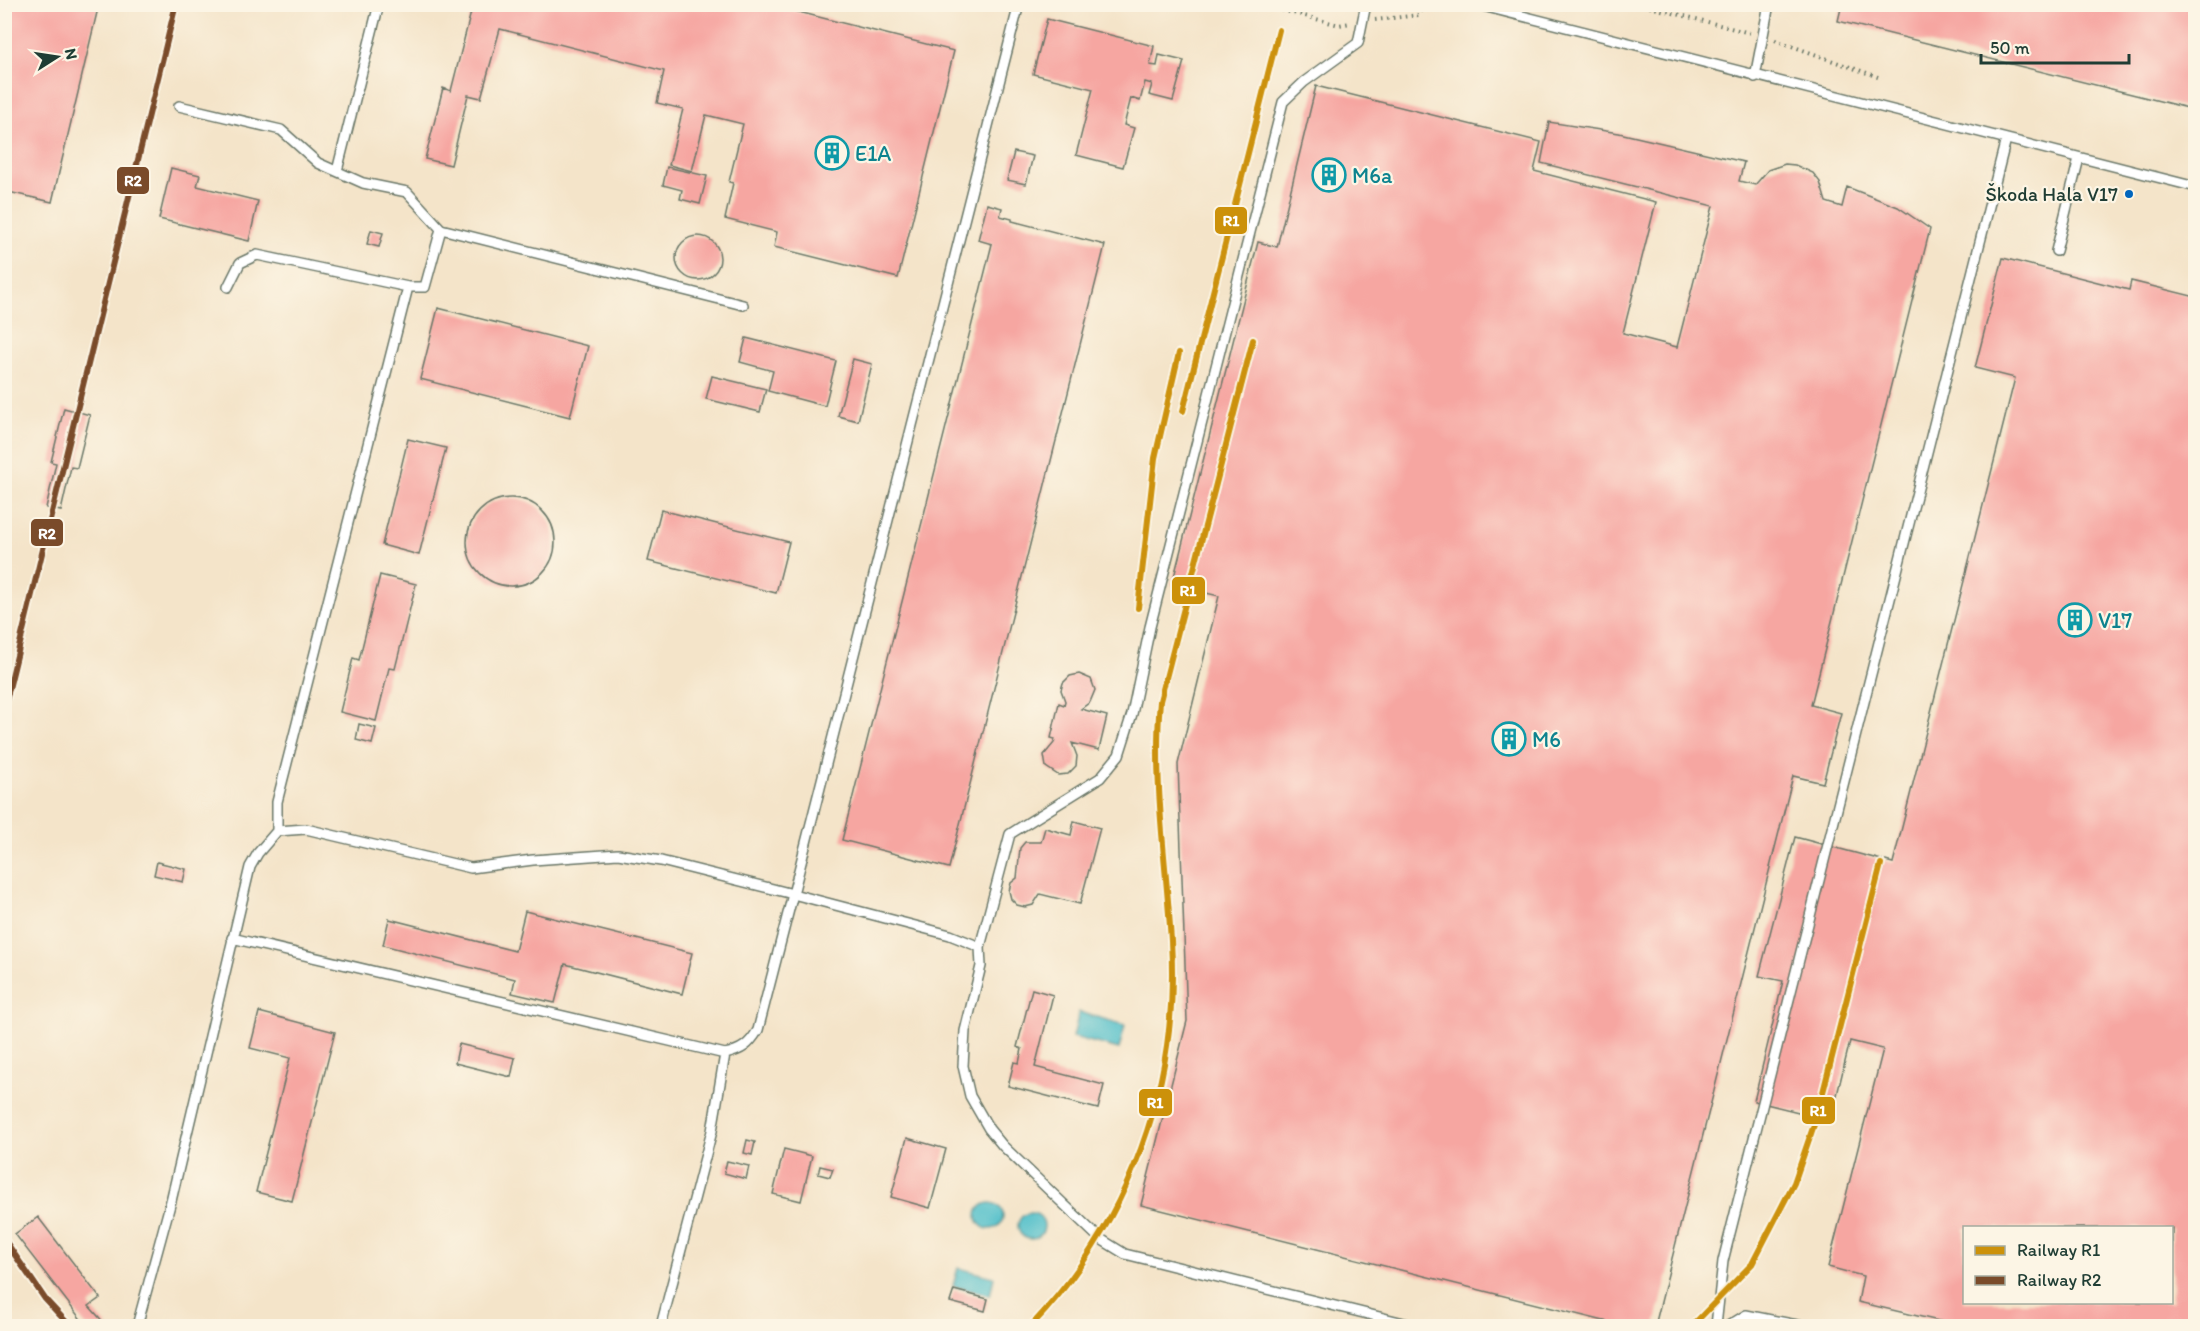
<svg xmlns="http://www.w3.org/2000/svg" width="2200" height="1331" font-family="Itim,sans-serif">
  <rect width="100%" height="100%" fill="#fcf5e5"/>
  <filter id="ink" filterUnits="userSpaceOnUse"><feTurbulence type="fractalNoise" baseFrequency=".0167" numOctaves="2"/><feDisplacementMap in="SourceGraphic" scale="12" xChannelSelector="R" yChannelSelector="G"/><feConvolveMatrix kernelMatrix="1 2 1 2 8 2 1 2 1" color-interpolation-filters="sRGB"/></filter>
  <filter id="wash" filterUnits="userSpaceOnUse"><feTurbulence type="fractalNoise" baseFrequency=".008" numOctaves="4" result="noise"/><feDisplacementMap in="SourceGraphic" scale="24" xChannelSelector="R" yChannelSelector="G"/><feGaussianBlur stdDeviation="1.35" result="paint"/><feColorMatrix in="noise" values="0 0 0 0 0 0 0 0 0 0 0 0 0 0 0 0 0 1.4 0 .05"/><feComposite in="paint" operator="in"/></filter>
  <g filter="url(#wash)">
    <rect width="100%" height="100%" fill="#f4e4c9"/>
    <!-- water -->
    <path fill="#52c0ca" stroke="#387e7f" stroke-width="1.5" d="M1079,1012L1125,1025L1119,1049L1073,1037Z
      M977 1216a13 13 0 1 1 26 0a13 13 0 1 1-26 0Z
      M1018 1226a13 13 0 1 1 26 0a13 13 0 1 1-26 0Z
      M958,1268L994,1277L990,1295L953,1286Z"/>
    <g id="blocks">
      <!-- building -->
      <path fill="#f6a6a1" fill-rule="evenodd" d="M7,4H99L52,202L4,191Z
        M473,4H767L954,51L898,278L774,247L777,232L725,219L733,183L729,182L743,124L706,115L692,171L669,165L683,109L657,103L664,71L500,29L481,98L468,95L451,165L425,159L443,88L451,91Z
        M1842,4H2196V110L1838,21Z
        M1047,19L1154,46L1150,65L1157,66L1159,55L1184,61L1173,101L1149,95L1152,84L1145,82L1140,101L1131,98L1124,125L1134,128L1123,167L1076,155L1093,89L1033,74Z
        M1316,86L1541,142L1534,171L1656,202L1623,333L1677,347L1713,206L1541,163L1549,122L1619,133L1744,162L1739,181L1755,185L1768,170L1785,164L1795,165L1813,173L1820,182L1826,202L1842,207L1847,187L1898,207L1930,229L1811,705L1841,713L1823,783L1793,776L1655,1326H1624L1141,1205L1187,1021L1178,764L1219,596L1172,585L1258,242L1277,247Z
        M1014,152L1033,156L1026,184L1007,180Z
        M667,167L707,176L700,204L680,199L682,190L663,185Z
        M171,168L200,175L197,186L258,201L249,241L159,219Z
        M987,204L1002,208L1000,216L1012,219V221L1105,245L949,868L842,840L992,244L978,240Z
        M371,230L383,233L379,247L367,244Z
        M676 258a22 22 0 1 1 44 0a22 22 0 1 1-44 0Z
        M2003,258L2129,290L2131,281L2196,297V1326H1960L1858,1302L1863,1276L1828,1267L1883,1049L1850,1041L1831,1120L1754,1101L1783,981L1759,976L1795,837L1893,863L2015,378L1975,368ZM1964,1228H2172V1302H1964Z
        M438,308L588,346L570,417L420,379Z
        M746,338L836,361L825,406L768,391L773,371L740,362Z
        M853,359L872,364L858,421L838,416Z
        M712,376L766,389L760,412L706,399Z
        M64,408L90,415L77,468L71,467L61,511L46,508L56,463L51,462Z
        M408,439L446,448L419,555L382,545Z
        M467 542a44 44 0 1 1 88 0a44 44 0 1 1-88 0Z
        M661,510L789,542L776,593L648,561Z
        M380,575L416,584L395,669L389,668L376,721L340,712L353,658L359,660Z
        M1079,674L1091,679L1095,690L1090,702L1081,709L1107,716L1099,750L1072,743L1077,756L1076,766L1068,774L1058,775L1046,767L1044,755L1054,743L1055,739L1051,738L1059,703L1064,705L1065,701L1061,690L1063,683L1070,676Z
        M359,724L376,728L372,744L356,740Z
        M1074,821L1100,828L1080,904L1040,894L1033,905L1025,907L1017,905L1011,899L1009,891L1011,883L1017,878L1020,848L1025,842H1041L1045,828L1071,835Z
        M157,862L186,869L183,882L154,875Z
        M525,911L692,953L682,994L565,964L555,1003L512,993L515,979L383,945L389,919L515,951Z
        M1032,989L1053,995L1035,1067L1104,1085L1098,1109L1008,1086L1014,1062L1019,1063L1022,1049L1017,1047Z
        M259,1012L335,1032L292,1201L256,1192L290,1058L250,1048Z
        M459,1044L515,1058L511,1077L455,1063Z
        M907,1138L946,1149L930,1208L891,1197Z
        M747,1140L755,1142L752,1155L744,1153Z
        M784,1149L812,1156L801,1201L773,1194Z
        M727,1161L749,1166L746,1179L724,1173Z
        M820,1166L833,1169L830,1177L818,1174Z
        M38,1217L100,1298L89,1306L107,1326H86L15,1234Z
        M954,1290L988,1299L985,1311L950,1302Z"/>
    </g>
  </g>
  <g filter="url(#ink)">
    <use href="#blocks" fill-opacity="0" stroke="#6a7768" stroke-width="1.5"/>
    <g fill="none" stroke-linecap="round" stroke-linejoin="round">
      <defs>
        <path id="service" d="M1366,4L1358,43L1304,82L1283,102L1150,627L1132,714L1119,755L1100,778L1010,834L980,947L981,966L965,1031L963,1066L970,1096L989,1129L1003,1146L1099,1238L1125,1254L1416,1326
          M1475,4L2196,187
          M1755,77L1769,4
          M179,106L281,130L318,163L363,183L407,192L441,229L425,287H408L257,255L240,263L228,287
          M337,171L379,4
          M441,229L743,305
          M2056,251L2079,158
          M277,831L306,829L471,868L533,860L618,854L661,861L793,894L1019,4
          M232,938L725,1054C742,1050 749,1045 758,1030L793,894L950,935L980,947
          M137,1326L171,1201L250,867L258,853L277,831V802L408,287
          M661,1326L712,1131L725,1054
          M1716,1326L1723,1261L2006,139
          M1728,1326L1746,1315L1802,1326"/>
      </defs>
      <!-- service casing -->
      <use href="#service" stroke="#6a7768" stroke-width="12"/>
      <!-- path -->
      <path stroke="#6a7768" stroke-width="4" stroke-dasharray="1.5 4.5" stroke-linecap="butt" d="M1259,4L1339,25L1350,23
        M1638,4L1750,33
        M1375,20L1419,15L1425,4
        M1775,40L1878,77"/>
      <!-- service -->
      <use href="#service" stroke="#fff" stroke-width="9"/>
      <defs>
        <path id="rail-1" d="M1183,411L1279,30
          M1138,608L1155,458L1179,353
          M1031,1326C1129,1223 1180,1084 1171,941C1166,860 1153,781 1160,701L1253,340
          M1692,1326L1752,1264L1794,1183L1817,1116L1881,864"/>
        <path id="rail-2" d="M4,709L176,4
          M4,1239L45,1299L70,1326"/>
      </defs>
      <!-- rail-1 casing -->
      <use href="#rail-1" stroke="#fcf5e5" stroke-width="10"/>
      <!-- rail-2 casing -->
      <use href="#rail-2" stroke="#fcf5e5" stroke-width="10"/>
      <!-- rail-1 -->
      <use href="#rail-1" stroke="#cc910a" stroke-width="6"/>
      <!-- rail-2 -->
      <use href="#rail-2" stroke="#7a4b2a" stroke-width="6"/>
    </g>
  </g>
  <!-- icons -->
  <defs>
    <symbol id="building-ring" viewBox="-11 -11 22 22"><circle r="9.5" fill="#fcf5e5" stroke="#0f9aa8" stroke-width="1.5"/><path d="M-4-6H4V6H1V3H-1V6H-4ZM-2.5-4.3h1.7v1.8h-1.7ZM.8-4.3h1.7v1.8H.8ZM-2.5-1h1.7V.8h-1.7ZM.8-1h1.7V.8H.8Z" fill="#0f9aa8"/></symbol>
  </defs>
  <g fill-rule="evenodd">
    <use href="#building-ring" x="813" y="134" width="38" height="38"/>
    <use href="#building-ring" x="1310" y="156" width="38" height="38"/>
    <use href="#building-ring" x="2056" y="601" width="38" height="38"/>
    <use href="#building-ring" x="1490" y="720" width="38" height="38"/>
  </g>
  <!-- markers -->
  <circle fill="#0065bd" stroke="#fcf5e5" stroke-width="2" cx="2129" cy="194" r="5"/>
  <g text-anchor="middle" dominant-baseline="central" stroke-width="4.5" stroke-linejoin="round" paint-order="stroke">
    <!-- bus labels -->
    <g font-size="20" fill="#1f3d34" stroke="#fcf5e5" text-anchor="end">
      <text x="2118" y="194">Škoda Hala V17</text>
    </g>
    <!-- culture labels -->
    <g font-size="22" fill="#0d838f" stroke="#fcf5e5" text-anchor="start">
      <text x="855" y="153">E1A</text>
      <text x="1352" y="175">M6a</text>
      <text x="2098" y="620">V17</text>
      <text x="1532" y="739">M6</text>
    </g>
  </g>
  <g stroke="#fcf5e5" stroke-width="2">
    <rect x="116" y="166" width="34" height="29" rx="6" fill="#7a4b2a"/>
    <rect x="1214" y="206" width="34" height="29" rx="6" fill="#cc910a"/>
    <rect x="30" y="518" width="34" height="29" rx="6" fill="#7a4b2a"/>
    <rect x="1171" y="576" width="35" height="29" rx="6" fill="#cc910a"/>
    <rect x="1138" y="1088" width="35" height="29" rx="6" fill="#cc910a"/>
    <rect x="1801" y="1096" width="35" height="29" rx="6" fill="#cc910a"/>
  </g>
  <g font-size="16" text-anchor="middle" font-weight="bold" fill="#fff">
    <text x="133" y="186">R2</text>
    <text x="1231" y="226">R1</text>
    <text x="47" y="539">R2</text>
    <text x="1188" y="596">R1</text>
    <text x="1155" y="1108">R1</text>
    <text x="1818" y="1116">R1</text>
  </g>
  <!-- margin -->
  <rect width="2200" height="1331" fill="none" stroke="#fcf5e5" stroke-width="24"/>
  <!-- legend -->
  <rect x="1963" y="1226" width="210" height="78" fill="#fcf5e5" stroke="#a4ab9e" stroke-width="1.5"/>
  <rect x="1975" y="1246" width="30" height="9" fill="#cc910a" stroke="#a4ab9e" stroke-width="1.5"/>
  <text x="2017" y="1256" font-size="18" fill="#1f3d34">Railway R1</text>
  <rect x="1975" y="1276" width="30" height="9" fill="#7a4b2a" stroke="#a4ab9e" stroke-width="1.5"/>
  <text x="2017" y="1286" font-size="18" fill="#1f3d34">Railway R2</text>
  <!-- north arrow -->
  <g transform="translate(57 57) rotate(78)" stroke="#fcf5e5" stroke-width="4.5" paint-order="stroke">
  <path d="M0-4.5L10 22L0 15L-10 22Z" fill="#1f3d34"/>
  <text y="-9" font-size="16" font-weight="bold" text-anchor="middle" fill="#1f3d34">N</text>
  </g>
  <!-- scale -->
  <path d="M1981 54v9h148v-9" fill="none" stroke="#1f3d34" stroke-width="3"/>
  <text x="1990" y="54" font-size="18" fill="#1f3d34" stroke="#fcf5e5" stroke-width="4.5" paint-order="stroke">50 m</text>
</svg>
